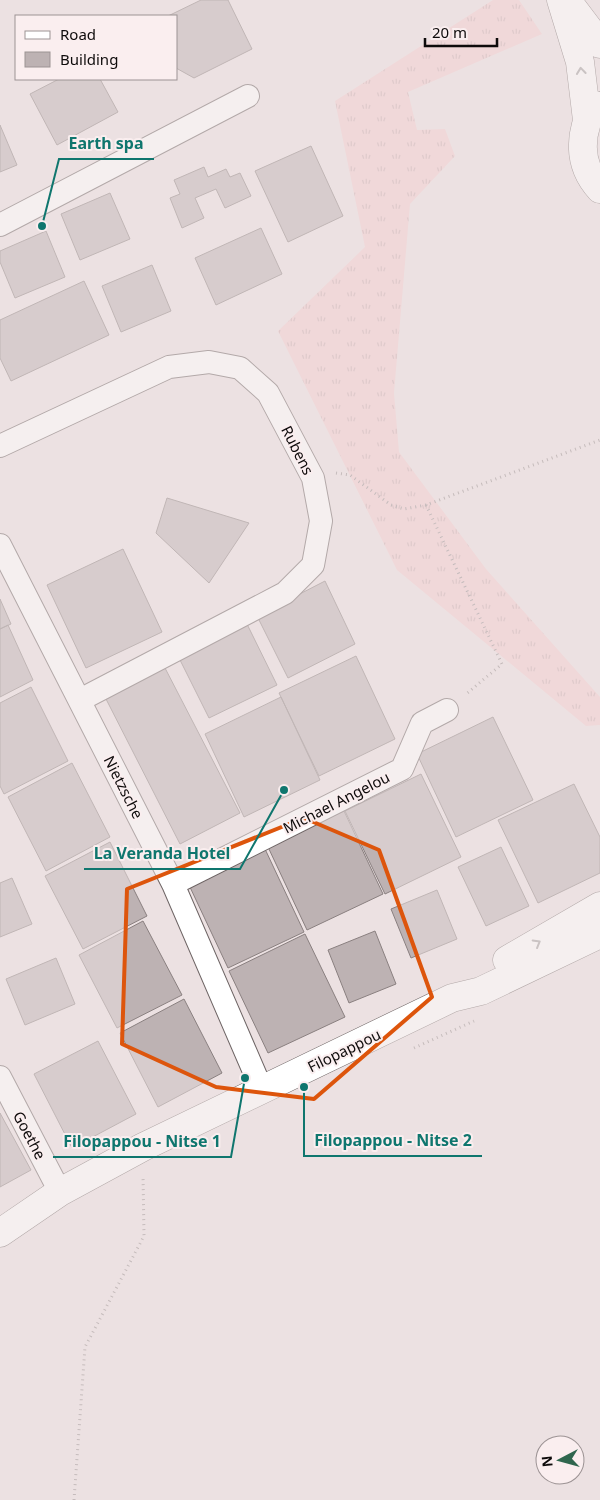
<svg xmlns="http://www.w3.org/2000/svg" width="600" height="1500" font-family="'Noto Sans',sans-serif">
  <defs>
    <pattern id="grass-tufts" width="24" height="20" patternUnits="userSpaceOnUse" patternTransform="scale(1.25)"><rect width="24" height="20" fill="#f3cccf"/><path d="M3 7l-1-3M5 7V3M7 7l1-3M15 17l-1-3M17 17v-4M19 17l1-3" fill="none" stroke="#cfaeb0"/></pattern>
  </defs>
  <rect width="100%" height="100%" fill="#ece1e2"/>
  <!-- grass -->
  <path fill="url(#grass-tufts)" d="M493,0H519L542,34L408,92L417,130L445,129L455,156L410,204L394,393L399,452L486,569L600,697V725L586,726L397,570L278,331L365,247L335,101Z"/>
  <!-- building -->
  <path fill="#bdb2b3" stroke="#8a8080" d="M201,0H228L252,49L194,78L176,68V16H168Z
    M59,79H100L118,112L57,145L30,94Z
    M0,125L17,165L0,172Z
    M311,146L343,216L288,242L255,171Z
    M204,167L208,177L226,169L230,177L240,173L251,196L225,208L216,189L195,198L204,218L182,228L170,198L180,194L174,180Z
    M110,193L130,239L80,260L61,214Z
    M261,228L282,274L216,305L195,258Z
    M46,231L65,277L15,298L0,262V251Z
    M152,265L171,311L121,332L102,286Z
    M84,281L109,335L11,381L0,358V320Z
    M167,498L249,523L209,583L156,533Z
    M123,549L162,632L86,668L47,585Z
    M325,581L355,644L288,678L257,616Z
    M0,599L11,624L0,629Z
    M246,622L277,685L209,718L178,656Z
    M8,625L33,680L0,697V629Z
    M356,656L395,739L319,776L279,693Z
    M165,668L240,813L180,844L106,699Z
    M31,687L68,761L4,794L0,786V703Z
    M281,697L320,780L244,817L205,734Z
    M493,717L533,800L456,837L417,754Z
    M72,763L110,837L46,871L8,797Z
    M421,774L461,857L385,894L345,811Z
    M574,784L600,837V873L538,903L498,820Z
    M344,811L383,894L307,930L268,847Z
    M110,842L147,916L83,949L45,876Z
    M501,847L529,906L486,926L458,867Z
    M265,849L304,932L228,968L189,885Z
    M12,878L32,924L0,937V883Z
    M437,890L457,939L411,958L391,909Z
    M143,921L182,995L117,1028L79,955Z
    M375,931L396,984L349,1003L328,950Z
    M305,934L345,1017L268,1053L229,971Z
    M56,958L75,1004L25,1025L6,979Z
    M184,999L222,1073L158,1107L120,1033Z
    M98,1041L136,1114L72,1148L34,1074Z
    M0,1113L31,1170L0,1187Z"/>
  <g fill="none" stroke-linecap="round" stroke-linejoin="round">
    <defs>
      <path id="street" d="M0,225L248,96
        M0,446L169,367L209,362L240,368L268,393L313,478L321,521L313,565L285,593L80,700
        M0,545L173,884L262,1090
        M173,884L402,769L422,723L447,710
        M0,1077L60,1192"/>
      <path id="secondary" d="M561,0L580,62L587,120
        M569,3L600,44
        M595,105C579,132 577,164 600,189
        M507,960L600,906
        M0,1233L60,1192L143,1147L452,998L481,991L600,934"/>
    </defs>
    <!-- street casing -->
    <use href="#street" stroke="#6d6464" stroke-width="24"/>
    <!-- secondary casing -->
    <use href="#secondary" stroke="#6d6464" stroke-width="29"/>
    <!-- path -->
    <path stroke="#958d8e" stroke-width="3" stroke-dasharray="1 4" stroke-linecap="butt" d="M336,473L350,475L391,505L404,509L426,505L600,440
      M426,505L502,664L465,695
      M414,1048L474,1021
      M74,1500L85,1347L144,1236L143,1176"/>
    <!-- street -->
    <use href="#street" stroke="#fff" stroke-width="22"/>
    <!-- secondary -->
    <use href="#secondary" stroke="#fff" stroke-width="28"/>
  </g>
  <!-- one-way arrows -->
  <defs><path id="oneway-chevron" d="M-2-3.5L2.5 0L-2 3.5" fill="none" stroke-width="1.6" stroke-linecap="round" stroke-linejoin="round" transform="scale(1.25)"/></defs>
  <g stroke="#9f9d9d">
    <use href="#oneway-chevron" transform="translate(581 71) rotate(-96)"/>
    <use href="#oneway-chevron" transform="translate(537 943) rotate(-30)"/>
  </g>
  <!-- marked area -->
  <path d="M0 0H600V1500H0ZM304,818L379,850L432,997L314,1099L216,1087L122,1044L127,889Z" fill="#ece1e2" fill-opacity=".55" fill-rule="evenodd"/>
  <path fill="none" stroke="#dd550c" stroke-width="4" stroke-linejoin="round" d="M304,818L379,850L432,997L314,1099L216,1087L122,1044L127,889Z"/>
  <g text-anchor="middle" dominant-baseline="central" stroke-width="4" stroke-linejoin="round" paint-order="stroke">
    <!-- street labels -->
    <g font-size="15" fill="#0e0b0b" stroke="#faeeef">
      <text transform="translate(298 450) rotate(63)">Rubens</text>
      <text transform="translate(124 787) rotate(63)">Nietzsche</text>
      <text transform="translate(336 802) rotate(-27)">Michael Angelou</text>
      <text transform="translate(344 1050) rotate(-26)">Filopappou</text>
      <text transform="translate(30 1135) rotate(62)">Goethe</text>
    </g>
  </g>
  <!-- callouts -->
  <path fill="none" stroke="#0f766e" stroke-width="2" d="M42 226L59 159H154M284 790L240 869H84M304 1087L304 1156H482M245 1078L231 1157H53"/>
  <g fill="#0f766e" stroke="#faeeef" stroke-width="2">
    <circle cx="42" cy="226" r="5"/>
    <circle cx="284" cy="790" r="5"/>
    <circle cx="304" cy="1087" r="5"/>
    <circle cx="245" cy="1078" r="5"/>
  </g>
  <g font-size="16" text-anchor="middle" font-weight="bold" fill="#0f766e" stroke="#faeeef" stroke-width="4" stroke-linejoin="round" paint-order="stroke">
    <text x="106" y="149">Earth spa</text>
    <text x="162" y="859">La Veranda Hotel</text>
    <text x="393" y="1146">Filopappou - Nitse 2</text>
    <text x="142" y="1147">Filopappou - Nitse 1</text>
  </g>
  <!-- legend -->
  <rect x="15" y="15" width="162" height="65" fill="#faeeef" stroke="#9c9394"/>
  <rect x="25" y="31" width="25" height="8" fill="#ffffff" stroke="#9c9394"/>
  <text x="60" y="40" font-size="15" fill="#0e0b0b">Road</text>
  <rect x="25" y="52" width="25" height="15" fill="#bdb2b3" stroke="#9c9394"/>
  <text x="60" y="65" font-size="15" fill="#0e0b0b">Building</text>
  <!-- north arrow -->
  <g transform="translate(560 1460) rotate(264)"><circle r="24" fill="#faeeef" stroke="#9c9394"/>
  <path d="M0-4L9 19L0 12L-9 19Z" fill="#2f664e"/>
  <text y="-8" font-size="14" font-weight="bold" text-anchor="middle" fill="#0e0b0b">N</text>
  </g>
  <!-- scale -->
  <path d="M425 38v8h72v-8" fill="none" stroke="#0e0b0b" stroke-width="2.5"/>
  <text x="432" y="38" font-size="15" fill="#0e0b0b" stroke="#faeeef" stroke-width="4" paint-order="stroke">20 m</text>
</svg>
